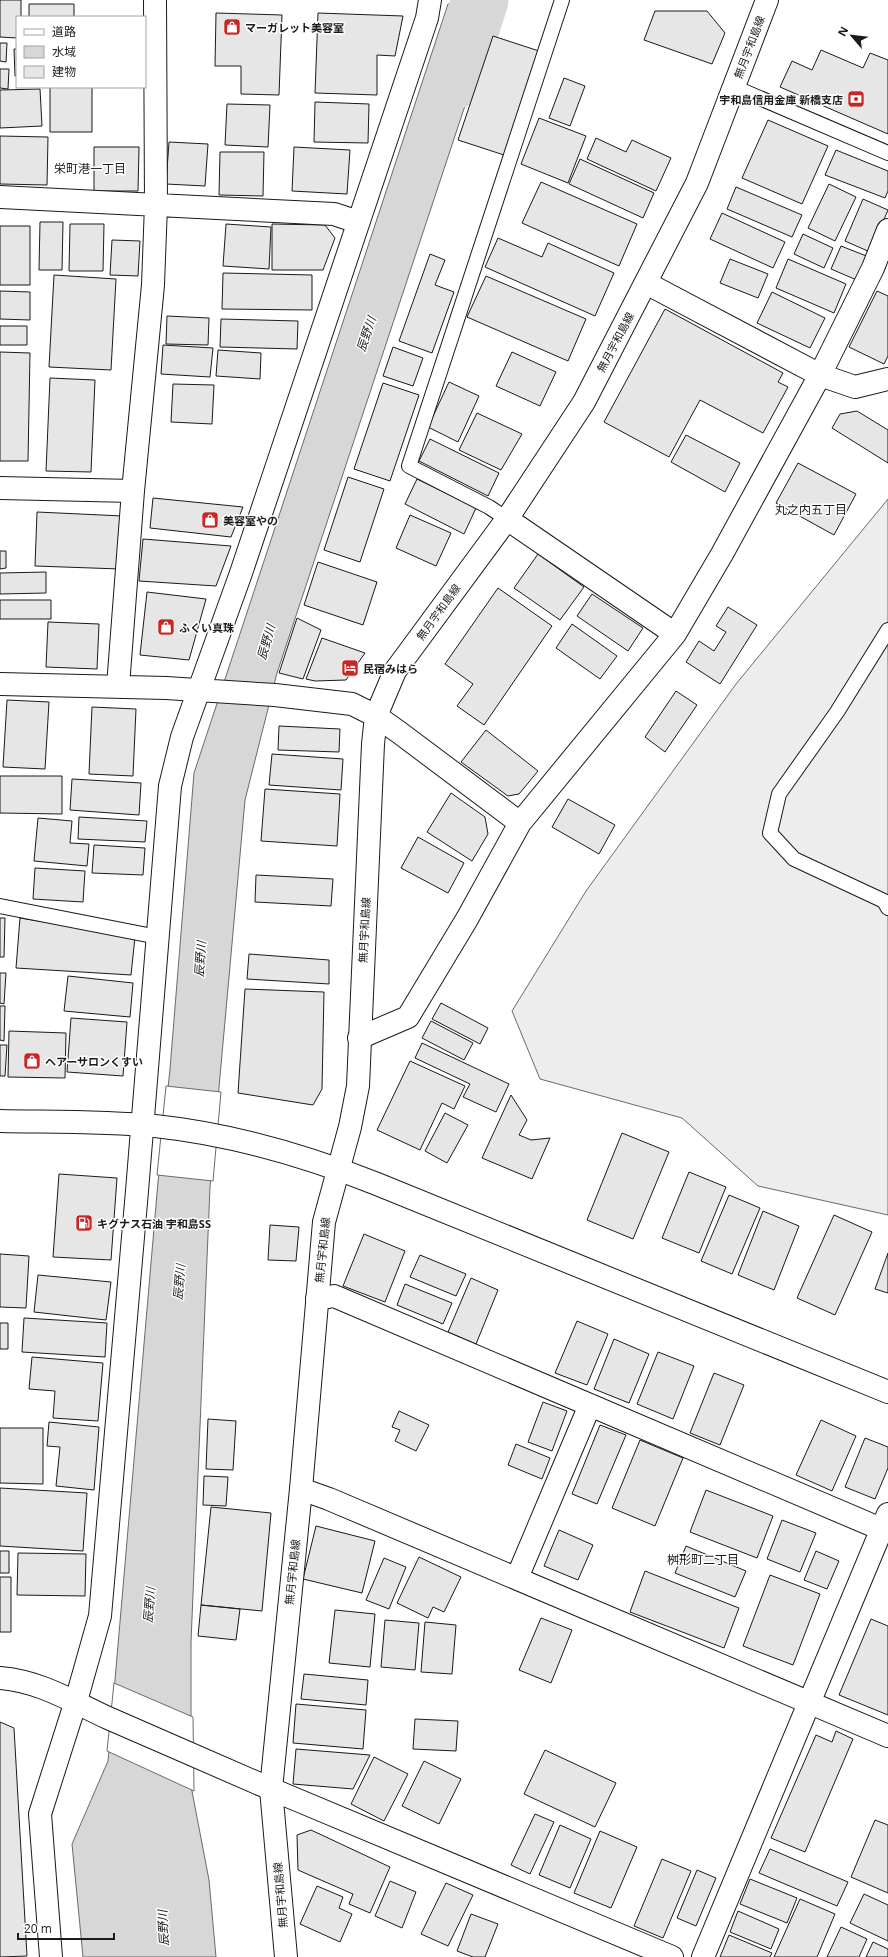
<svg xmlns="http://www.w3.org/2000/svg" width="888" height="1957" font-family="'Open Sans','Noto Sans JP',sans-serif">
  <rect width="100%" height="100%" fill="#fff"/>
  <!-- built -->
  <path fill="#ededed" stroke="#6a6a6a" d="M888,499V1215L758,1186L682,1118L540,1079L512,1011L586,891L736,684Z"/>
  <!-- water -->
  <path fill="#d7d7d7" stroke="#6a6a6a" d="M448,4L497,9L277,673L245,800L210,1187L191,1642V1786L209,1880L216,1957H83L72,1844L108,1761L158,1182L170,1069L194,773Z"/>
  <!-- pier -->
  <path fill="#fff" stroke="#6a6a6a" d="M166,1086L221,1092L213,1181L157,1175Z
    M114,1683L193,1717L194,1791L107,1751Z"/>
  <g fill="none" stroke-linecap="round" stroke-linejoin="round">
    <!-- river -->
    <path stroke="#d7d7d7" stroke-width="57" d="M454,81L480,0"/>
  </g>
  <!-- building -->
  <path fill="#e6e6e6" stroke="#1a1a1a" d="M0,0H21V17H17V38L0,37Z
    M29,4H74V17H29Z
    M655,11H707L725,33L712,64L644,40Z
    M216,13L282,15L279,95L241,94V66H215Z
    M318,13L403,16L395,56L377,55V95L315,93Z
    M493,36L539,51L504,155L458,140Z
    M0,43H7L6,62L0,61Z
    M14,49H17V76H15Z
    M821,50L863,68L870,53L888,60V134L780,87L792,61L812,70Z
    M0,69H9L8,89L0,88Z
    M564,78L585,86L570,126L549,118Z
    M50,87H92V132H50Z
    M40,89L42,126L0,128V90Z
    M315,102L369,104L368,143L314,142Z
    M227,104L270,105L268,147L225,145Z
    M539,118L586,136L568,183L521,164Z
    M768,120L828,146L802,204L742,178Z
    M0,136L48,137L47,185L0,184Z
    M596,138L626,152L632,140L671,158L656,191L587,159Z
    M169,142L208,144L205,186L166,184Z
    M94,147H139L138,191H94Z
    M294,147L350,150L347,194L292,191Z
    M836,150L888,171V191L885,198L825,175Z
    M220,152H264L263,196L219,195Z
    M580,159L654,193L643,218L569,184Z
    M541,182L637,224L619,266L522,223Z
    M829,184L856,197L835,241L808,228Z
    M736,187L802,215L792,237L727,209Z
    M863,199L888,210L870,252L845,241Z
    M722,213L785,242L773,268L710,239Z
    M40,222H63L62,270H39Z
    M70,224H104L103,271H69Z
    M226,224L271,227L269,269L223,266Z
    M272,224L325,225L335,238L323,270H272Z
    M0,226H30V285H0Z
    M803,234L833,248L824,268L794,254Z
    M498,238L542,257L548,243L614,273L595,316L485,267Z
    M112,240L140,241L138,276L110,275Z
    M841,246L869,257L859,281L831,269Z
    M430,254L445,260L435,285L454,292L432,353L399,341Z
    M730,259L768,274L758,298L720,283Z
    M788,259L846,284L834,313L776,288Z
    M223,273L312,275V310L222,309Z
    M54,275L116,279L111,370L49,367Z
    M486,276L586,319L568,361L467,317Z
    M0,291L30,292V320L0,319Z
    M877,291L888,296V356L884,364L849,347Z
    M772,292L825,318L810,348L757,323Z
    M665,309L783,373L778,382L788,387L763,433L700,400L669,457L604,422Z
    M167,316L209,318L208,345L166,344Z
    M221,319L298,321L297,349L220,347Z
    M0,326H27V345H0Z
    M163,345L213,348L210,377L161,374Z
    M393,347L423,358L413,386L383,376Z
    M218,350L261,353L260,379L216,376Z
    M0,352L30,353L28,461H0Z
    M512,352L556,372L540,406L496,386Z
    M50,378L95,380L91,472L46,471Z
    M449,382L479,396L458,442L428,427Z
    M383,383L419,395L390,481L354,469Z
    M173,384L214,385L212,424L171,422Z
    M857,411L888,430V463L832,428L840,414Z
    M477,413L522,434L501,470L459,450Z
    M686,435L740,463L725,492L671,462Z
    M430,439L499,473L488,496L419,461Z
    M798,463L856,494L834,535L776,503Z
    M348,477L384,489L360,562L324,550Z
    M417,479L476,508L464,534L405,504Z
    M153,498L243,507L231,537L150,528Z
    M37,512L123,516L120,569L35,566Z
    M410,515L451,533L436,566L396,548Z
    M143,539L231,546L216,586L139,581Z
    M0,551H6V568L0,569Z
    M538,554L584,587L560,620L514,588Z
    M318,562L377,582L363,625L304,605Z
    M46,572V593L0,594V573Z
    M498,588L552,626L484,725L457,706L473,684L445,664Z
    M147,592L206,599L189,660L140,655Z
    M592,594L643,628L628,651L577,616Z
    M0,600H51V619H0Z
    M728,607L757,625L720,684L686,662L699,641L714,651L726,632L716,626Z
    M297,618L321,630L303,679L279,673Z
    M48,622L99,624L97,669L46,667Z
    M572,624L617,656L600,679L556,648Z
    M322,638L365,653L346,680L315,681L306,679Z
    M676,691L697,705L665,752L645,737Z
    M7,700L49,702L45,769L3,767Z
    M92,707L136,709L133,776L89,774Z
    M279,726L340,729L339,752L278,750Z
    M486,730L538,771L519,794L508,796L461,762Z
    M272,754L343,759L341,790L269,785Z
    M0,776H62V814L0,813Z
    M72,779L141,783L139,815L70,810Z
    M265,789L340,794L337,846L261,841Z
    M451,793L485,817L488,834L472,861L427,832Z
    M568,799L615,825L599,854L552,827Z
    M79,817L147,821L145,842L78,839Z
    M38,818L72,821L70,843L89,844L87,866L34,861Z
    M418,837L464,863L448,893L401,868Z
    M94,845L145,848L143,875L92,873Z
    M35,868L85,871L83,902L33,899Z
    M256,875L333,879L331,906L255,902Z
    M0,918H5L4,957H0Z
    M20,918L135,937L131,975L16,968Z
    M249,954L329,960V984L247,979Z
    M0,973H6L4,1004L0,1003Z
    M68,976L133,983L130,1017L64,1011Z
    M245,989L324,992L322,1089L313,1105L238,1093Z
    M441,1003L488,1028L480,1044L432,1019Z
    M0,1006H5L4,1041L0,1040Z
    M71,1018L127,1022L123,1076L67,1072Z
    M431,1021L473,1043L464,1060L422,1038Z
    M9,1031L66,1033L65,1078L8,1077Z
    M422,1043L509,1084L496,1112L463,1097L470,1084L415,1058Z
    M0,1045H7L5,1076H0Z
    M410,1061L465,1086L454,1109L442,1103L420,1150L377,1130Z
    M511,1095L527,1120L519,1135L531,1140L550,1138L532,1179L482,1158Z
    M445,1113L468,1125L447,1163L425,1151Z
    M622,1133L669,1152L633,1239L587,1220Z
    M689,1172L726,1187L699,1253L662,1238Z
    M59,1174L117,1178L111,1260L53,1257Z
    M729,1195L760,1208L732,1274L701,1261Z
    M763,1211L799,1226L774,1290L738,1275Z
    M834,1215L872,1232L835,1315L797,1298Z
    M270,1225L299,1227L296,1261L268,1260Z
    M364,1234L405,1251L385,1302L343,1286Z
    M888,1253V1293L875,1289Z
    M0,1254L29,1256L26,1308L0,1307Z
    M420,1255L466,1274L456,1296L410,1277Z
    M38,1275L111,1282L106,1320L34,1312Z
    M471,1278L498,1290L476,1344L448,1332Z
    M405,1284L452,1303L443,1324L397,1305Z
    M24,1318L107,1323L105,1357L22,1352Z
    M577,1321L608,1334L587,1385L555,1373Z
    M0,1323H8V1349H0Z
    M614,1339L649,1354L629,1403L594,1389Z
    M658,1352L694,1366L673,1419L637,1404Z
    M32,1357L103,1363L98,1421L53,1418L55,1391L29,1389Z
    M714,1373L744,1385L720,1445L690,1433Z
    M543,1402L567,1411L552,1451L528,1442Z
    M399,1411L429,1425L416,1451L395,1441L400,1430L392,1427Z
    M208,1419L236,1421L233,1470L206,1469Z
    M821,1420L856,1436L832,1491L796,1475Z
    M49,1422L99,1427L94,1490L56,1486L60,1447L47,1446Z
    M600,1425L626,1435L597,1504L572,1494Z
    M0,1428H43V1484L0,1483Z
    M865,1438L888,1447V1468L875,1499L845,1487Z
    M640,1440L683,1458L655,1526L612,1508Z
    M516,1444L550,1458L542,1479L508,1465Z
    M204,1476L228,1477L226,1506L203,1505Z
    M0,1488L87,1493L83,1551L0,1546Z
    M706,1490L773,1516L757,1558L690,1532Z
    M211,1507L271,1513L262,1611L201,1605Z
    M782,1520L816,1533L800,1572L767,1559Z
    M316,1526L375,1541L362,1593L303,1579Z
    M559,1530L593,1545L578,1580L544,1566Z
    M686,1546L746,1571L735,1597L675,1573Z
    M0,1551H9V1573H0Z
    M816,1551L839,1561L827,1589L804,1580Z
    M18,1553L86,1554L85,1596L17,1595Z
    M419,1557L461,1577L444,1612L433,1607L428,1618L397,1603Z
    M384,1558L406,1567L389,1609L366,1600Z
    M645,1571L739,1608L724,1648L630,1612Z
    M770,1575L820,1594L793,1665L743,1646Z
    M0,1577H11V1632H0Z
    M201,1605L240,1609L236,1640L198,1636Z
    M335,1610L375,1614L370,1667L329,1663Z
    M541,1618L572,1630L551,1683L519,1670Z
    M871,1619L888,1626V1715L839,1695Z
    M385,1620L419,1623L415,1670L381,1667Z
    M425,1622L456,1625L452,1674L421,1672Z
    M304,1674L368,1680L366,1705L301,1699Z
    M296,1704L366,1710L363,1749L293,1743Z
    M415,1719L458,1721L456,1751L413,1749Z
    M0,1722L14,1728L27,1956L0,1957Z
    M836,1731L853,1739L805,1852L771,1838L816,1735L832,1742Z
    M296,1749L370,1755L353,1789L293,1784Z
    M545,1750L616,1783L595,1827L524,1794Z
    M374,1757L408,1774L384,1821L351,1804Z
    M424,1761L461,1779L439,1824L402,1806Z
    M535,1814L554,1822L530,1874L511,1865Z
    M875,1820L888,1825V1893L851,1877Z
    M560,1825L591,1839L570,1888L539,1875Z
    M311,1830L390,1867L370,1913L349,1904L353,1894L298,1870L297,1835Z
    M600,1831L637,1847L611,1908L574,1893Z
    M770,1849L848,1882L837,1906L759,1873Z
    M662,1859L691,1871L663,1938L634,1926Z
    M697,1870L716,1878L696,1926L677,1918Z
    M750,1879L797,1898L787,1923L740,1904Z
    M390,1881L416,1892L402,1928L375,1916Z
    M446,1883L473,1895L448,1946L421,1934Z
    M317,1886L343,1897L339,1908L352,1914L340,1942L300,1924Z
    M864,1894L888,1905V1941L850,1923Z
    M800,1899L835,1914L817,1957H774Z
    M738,1911L779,1929L771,1949L730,1932Z
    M471,1914L498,1924L485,1957H473L457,1951Z
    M841,1927L867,1939L859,1957H827Z
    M729,1935L772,1953L770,1957H720Z
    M873,1942L888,1949V1957H866Z"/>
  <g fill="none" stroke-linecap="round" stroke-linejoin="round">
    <defs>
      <path id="service" d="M734,87L888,153
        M507,519L489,507L409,466L562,0
        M888,630L837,712L779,794L770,833L794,859L884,901L888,908
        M0,906L158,937"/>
      <path id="minor" d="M0,197L334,214L358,222
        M646,283L820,375L855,387L888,379
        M0,488L133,491
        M507,519L675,634
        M0,684L166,688L275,695L352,704L376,716L400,733L520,823
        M118,686L133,491L153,285L156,205L155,0
        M359,1038L408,1017L467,919L520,823L675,634L722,554L820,375L873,268L888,230
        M317,1299L334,1296L888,1532
        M301,1489L329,1499L888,1736
        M517,1578L590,1405
        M271,1789L672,1957
        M51,1957L40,1814L76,1701L100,1616L137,1191L170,786L182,737L241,573L427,18L430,0
        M703,1957L888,1514"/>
      <path id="tertiary" d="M0,1121C51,1122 104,1121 155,1126C231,1134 306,1156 377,1184L888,1392
        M0,1678C40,1681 73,1702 108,1718C162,1742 217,1765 271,1789"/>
      <path id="secondary" d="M286,1957L271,1789L301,1489L324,1222L350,1127L358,1086L373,744L376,716L395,671L507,519L584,402L697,183L767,0"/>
    </defs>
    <!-- service casing -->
    <use href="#service" stroke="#1a1a1a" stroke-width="16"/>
    <!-- minor casing -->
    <use href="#minor" stroke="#1a1a1a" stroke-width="24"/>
    <!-- tertiary casing -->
    <use href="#tertiary" stroke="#1a1a1a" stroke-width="24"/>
    <!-- secondary casing -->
    <use href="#secondary" stroke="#1a1a1a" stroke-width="24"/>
    <!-- service -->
    <use href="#service" stroke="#fff" stroke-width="14"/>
    <!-- minor -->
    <use href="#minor" stroke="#fff" stroke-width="22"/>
    <!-- tertiary -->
    <use href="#tertiary" stroke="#fff" stroke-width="22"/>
    <!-- secondary -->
    <use href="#secondary" stroke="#fff" stroke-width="22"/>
  </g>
  <!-- icons -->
  <defs>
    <symbol id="shop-square" viewBox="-11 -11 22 22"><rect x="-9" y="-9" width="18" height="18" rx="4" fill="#c62828" stroke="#fff"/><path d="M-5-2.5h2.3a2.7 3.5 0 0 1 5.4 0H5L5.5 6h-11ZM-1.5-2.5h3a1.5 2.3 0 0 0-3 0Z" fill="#fff"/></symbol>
    <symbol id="bank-square" viewBox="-11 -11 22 22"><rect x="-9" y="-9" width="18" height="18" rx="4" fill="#c62828" stroke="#fff"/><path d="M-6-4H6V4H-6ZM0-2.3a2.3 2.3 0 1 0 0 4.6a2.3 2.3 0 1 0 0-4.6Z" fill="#fff"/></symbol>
    <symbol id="hotel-square" viewBox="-11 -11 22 22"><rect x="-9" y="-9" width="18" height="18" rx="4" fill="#c62828" stroke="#fff"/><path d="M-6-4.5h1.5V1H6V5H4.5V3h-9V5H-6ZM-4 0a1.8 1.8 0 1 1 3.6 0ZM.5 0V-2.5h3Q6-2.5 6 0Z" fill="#fff"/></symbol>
    <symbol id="fuel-square" viewBox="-11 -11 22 22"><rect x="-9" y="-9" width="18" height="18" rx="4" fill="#c62828" stroke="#fff"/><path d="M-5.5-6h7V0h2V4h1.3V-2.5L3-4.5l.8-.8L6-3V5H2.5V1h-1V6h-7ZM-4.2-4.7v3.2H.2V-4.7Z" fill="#fff"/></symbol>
  </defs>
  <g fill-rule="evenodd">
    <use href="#shop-square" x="222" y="17" width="20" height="20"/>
    <use href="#bank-square" x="846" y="89" width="20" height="20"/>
    <use href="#shop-square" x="200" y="510" width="20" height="20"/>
    <use href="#shop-square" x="156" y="617" width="20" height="20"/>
    <use href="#hotel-square" x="340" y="658" width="20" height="20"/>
    <use href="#shop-square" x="22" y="1051" width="20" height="20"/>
    <use href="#fuel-square" x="74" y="1213" width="20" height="20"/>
  </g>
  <g text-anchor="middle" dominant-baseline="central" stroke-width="3" stroke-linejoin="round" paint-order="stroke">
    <!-- poi labels -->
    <g font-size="11" font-weight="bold" fill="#1a1a1a" stroke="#fff" text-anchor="start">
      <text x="245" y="27">マーガレット美容室</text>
      <text x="843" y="99" text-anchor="end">宇和島信用金庫 新橋支店</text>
      <text x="223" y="520">美容室やの</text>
      <text x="179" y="627">ふくい真珠</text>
      <text x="363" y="668">民宿みはら</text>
      <text x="45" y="1061">ヘアーサロンくすい</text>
      <text x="97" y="1223">キグナス石油 宇和島SS</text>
    </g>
    <!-- street labels -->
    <g font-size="11" fill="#1a1a1a" stroke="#fff">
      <text transform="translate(749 47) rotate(-69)">無月宇和島線</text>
      <text transform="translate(615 342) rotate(-62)">無月宇和島線</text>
      <text transform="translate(438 612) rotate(-54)">無月宇和島線</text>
      <text transform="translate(364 930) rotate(-87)">無月宇和島線</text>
      <text transform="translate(322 1250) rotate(-84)">無月宇和島線</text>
      <text transform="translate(292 1572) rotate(-84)">無月宇和島線</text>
      <text transform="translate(280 1895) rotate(-95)">無月宇和島線</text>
    </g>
    <!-- neighbourhood labels -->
    <g font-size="12" fill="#1a1a1a" stroke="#fff">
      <text x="90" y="168">栄町港一丁目</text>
      <text x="811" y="509">丸之内五丁目</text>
      <text x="703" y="1559">桝形町二丁目</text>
    </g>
    <!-- water labels -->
    <g font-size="12" font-style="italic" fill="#1a1a1a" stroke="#fff">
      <text transform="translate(366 334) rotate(-71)">辰野川</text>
      <text transform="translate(266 642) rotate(-74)">辰野川</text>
      <text transform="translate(200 959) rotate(-86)">辰野川</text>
      <text transform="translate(179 1282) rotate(-85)">辰野川</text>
      <text transform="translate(149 1605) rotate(-85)">辰野川</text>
      <text transform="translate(163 1928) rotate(-93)">辰野川</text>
    </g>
  </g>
  <!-- legend -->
  <rect x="16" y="16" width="130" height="72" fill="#ffffff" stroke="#a3a3a3"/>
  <rect x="24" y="29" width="20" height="6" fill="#ffffff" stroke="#a3a3a3"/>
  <text x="52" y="36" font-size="12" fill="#1a1a1a">道路</text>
  <rect x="24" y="46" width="20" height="12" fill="#d7d7d7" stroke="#a3a3a3"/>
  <text x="52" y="56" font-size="12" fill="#1a1a1a">水域</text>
  <rect x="24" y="66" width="20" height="12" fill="#e6e6e6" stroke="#a3a3a3"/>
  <text x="52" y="76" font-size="12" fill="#1a1a1a">建物</text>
  <!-- north arrow -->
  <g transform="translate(852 36) rotate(298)" stroke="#ffffff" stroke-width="3" paint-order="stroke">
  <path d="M0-3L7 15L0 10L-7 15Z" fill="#1a1a1a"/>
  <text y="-6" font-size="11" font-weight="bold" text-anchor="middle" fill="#1a1a1a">N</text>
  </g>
  <!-- scale -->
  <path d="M18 1933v6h96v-6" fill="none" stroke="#1a1a1a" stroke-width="2"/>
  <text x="24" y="1933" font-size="12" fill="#1a1a1a" stroke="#ffffff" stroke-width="3" paint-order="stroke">20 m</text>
</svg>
